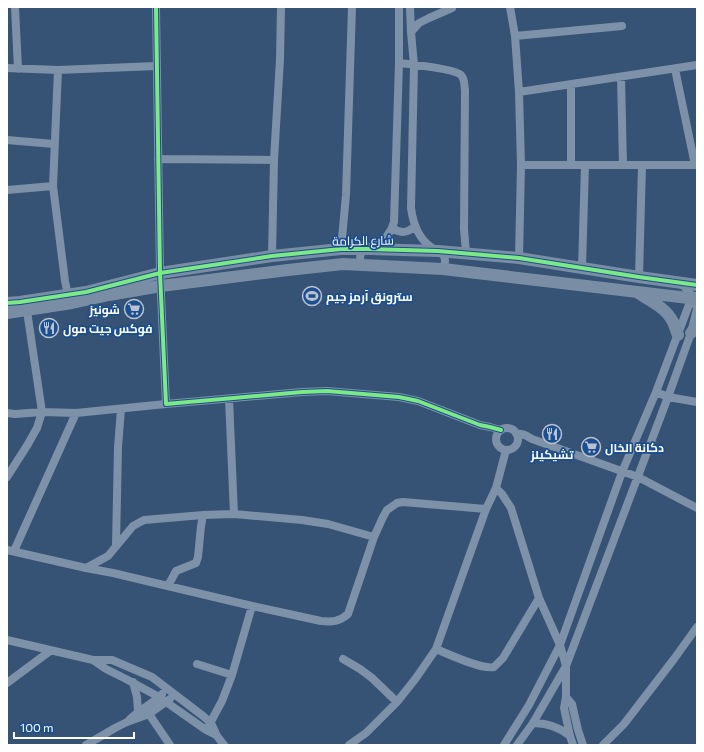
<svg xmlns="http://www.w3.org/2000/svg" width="704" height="752" font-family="Commissioner,Cairo,sans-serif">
  <rect width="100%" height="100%" fill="#365274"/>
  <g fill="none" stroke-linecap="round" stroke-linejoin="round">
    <!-- street -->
    <path stroke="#7d92a8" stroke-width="8" d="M15,7L18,69
      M156,7L160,273L166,404L302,392L327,391L399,397L418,401L480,425L490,427L501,430
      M410,7L411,32L414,65L411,208C413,223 418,238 431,247C435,250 441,252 444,256C446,261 445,265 443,269
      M510,7L515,36L519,92L521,165L519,258
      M411,32L419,23L429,18L452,8
      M515,36L622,26
      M399,63C410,64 455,69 461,75C465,79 464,85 465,90L464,229L466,253
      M7,68L58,70L156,66
      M675,69L695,165
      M58,70L53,186L65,281L68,295
      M621,77L623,165
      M519,92L697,65
      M7,140L54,144
      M158,159L274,160
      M521,165H697
      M571,165V85
      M7,190L53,186
      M393,228C400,234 408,233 415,226
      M341,249L346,195L352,7
      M272,256L274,160L280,59L281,7
      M363,264C360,261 359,256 362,252C364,249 369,248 373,246C383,242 391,233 394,222L399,63V7
      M582,268L585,165
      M639,277L642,165
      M656,392L668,397L697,402
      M229,399L234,514
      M7,413L15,414L42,412L76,413L166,404
      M496 439a11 11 0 1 1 22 0a11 11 0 1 1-22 0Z
      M516,433L525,435L532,439L638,477L697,508
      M7,477L28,444L37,428L42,412L27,311
      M496,488L502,494L511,508L539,598L560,645L566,666V697L564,708L570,736L573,745
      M116,545L118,447L121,409
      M7,550L86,568L113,573L252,606L321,621C332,622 339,622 348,614L374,537L383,517L387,510L397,503L403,502L486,509
      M14,551L76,413
      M86,568L108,556L133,526L144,520L203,515L234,514L302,520L328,524L374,537
      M168,586L176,571L196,563L198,557L201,526L203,515
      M7,640L93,660H112L152,677L203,716L211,723L217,736L224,745
      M436,649C448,654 482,670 494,667L503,658L539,598
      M343,659L360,669L372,678L397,702
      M93,660L106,669L126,679L159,697L206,730L216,735
      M197,664L232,675
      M133,682L137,697L138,712
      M7,683L50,651
      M566,697L572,704L578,730L583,745
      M149,714L170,745
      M129,720C139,710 152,704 162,694
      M533,723C548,723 559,727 570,736
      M208,727L222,701L232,675L252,606
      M86,745L115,728L127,722L149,714L170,699
      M349,745L366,733L397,702L416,678L436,649L486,509L496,488L506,450
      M504,745L529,705L560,645L622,472L656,392L687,310L690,302L695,296
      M517,745L533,723L566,666L668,397L691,333L697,309L696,303L694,298L681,283
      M603,745L624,724L674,659L697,627"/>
    <!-- secondary -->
    <path stroke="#798da4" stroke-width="12" d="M638,293C651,301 666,308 673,322C675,326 676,331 678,335
      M7,303L20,302L86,292L160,273L272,256L341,249H368L438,251L519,258L639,277L697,285
      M7,313L72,303L109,295L161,286L288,270L343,264L443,269L697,299
      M691,333L697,325"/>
    <defs>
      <path id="cycleway" d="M156,7L160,273L166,404L302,392L327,391L399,397L418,401L480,425L490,427L501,430
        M7,303L20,302L86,292L160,273L272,256L341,249H368L438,251L519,258L639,277L697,285"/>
    </defs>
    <!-- cycleway casing -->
    <use href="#cycleway" stroke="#1b4f8f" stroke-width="6"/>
    <!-- cycleway -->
    <use href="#cycleway" stroke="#7ce984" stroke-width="4"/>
  </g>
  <!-- icons -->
  <defs>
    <symbol id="stadium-ring" viewBox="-11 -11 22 22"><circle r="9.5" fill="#1b4f8f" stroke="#b9c2ce" stroke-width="1.5"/><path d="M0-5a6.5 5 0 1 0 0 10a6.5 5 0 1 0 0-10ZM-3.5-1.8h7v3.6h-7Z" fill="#b9c2ce"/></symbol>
    <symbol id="supermarket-ring" viewBox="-11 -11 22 22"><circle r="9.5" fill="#1b4f8f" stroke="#b9c2ce" stroke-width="1.5"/><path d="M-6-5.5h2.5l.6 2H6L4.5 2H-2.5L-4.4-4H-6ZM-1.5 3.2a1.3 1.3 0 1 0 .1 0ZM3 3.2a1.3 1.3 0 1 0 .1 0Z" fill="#b9c2ce"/></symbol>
    <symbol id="restaurant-ring" viewBox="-11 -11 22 22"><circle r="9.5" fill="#1b4f8f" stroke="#b9c2ce" stroke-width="1.5"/><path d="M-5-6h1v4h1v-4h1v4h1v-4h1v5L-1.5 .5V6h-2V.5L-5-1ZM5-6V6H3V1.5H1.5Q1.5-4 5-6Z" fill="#b9c2ce"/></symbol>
  </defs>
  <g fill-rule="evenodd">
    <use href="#stadium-ring" x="301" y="285" width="22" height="22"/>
    <use href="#supermarket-ring" x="123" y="298" width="22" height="22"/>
    <use href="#restaurant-ring" x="38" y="317" width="22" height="22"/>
    <use href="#restaurant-ring" x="541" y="423" width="22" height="22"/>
    <use href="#supermarket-ring" x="580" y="436" width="22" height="22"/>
  </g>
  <g text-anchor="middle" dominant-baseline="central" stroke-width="3.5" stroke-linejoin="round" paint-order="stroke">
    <!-- street labels -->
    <g font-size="12" fill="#fff" stroke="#1b4f8f">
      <text transform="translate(363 240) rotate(-1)">شارع الكرامة</text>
    </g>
    <!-- poi labels -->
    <g font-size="12" font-weight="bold" fill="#fff" stroke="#1b4f8f" text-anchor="start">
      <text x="326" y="296">سترونق آرمز جيم</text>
      <text x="120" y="309" text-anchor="end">شونيز</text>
      <text x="63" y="328">فوكس جيت مول</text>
      <text x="605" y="447">دكانة الخال</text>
      <text x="552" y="454" text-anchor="middle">تشيكيلز</text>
    </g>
  </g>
  <!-- border -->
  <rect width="704" height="752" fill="none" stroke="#ffffff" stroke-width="16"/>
  <!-- scale -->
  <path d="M14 732v6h120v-6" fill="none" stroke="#ffffff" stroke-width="2"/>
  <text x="20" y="732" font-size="12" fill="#ffffff" stroke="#1b4f8f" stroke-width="3" paint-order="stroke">100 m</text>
</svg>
